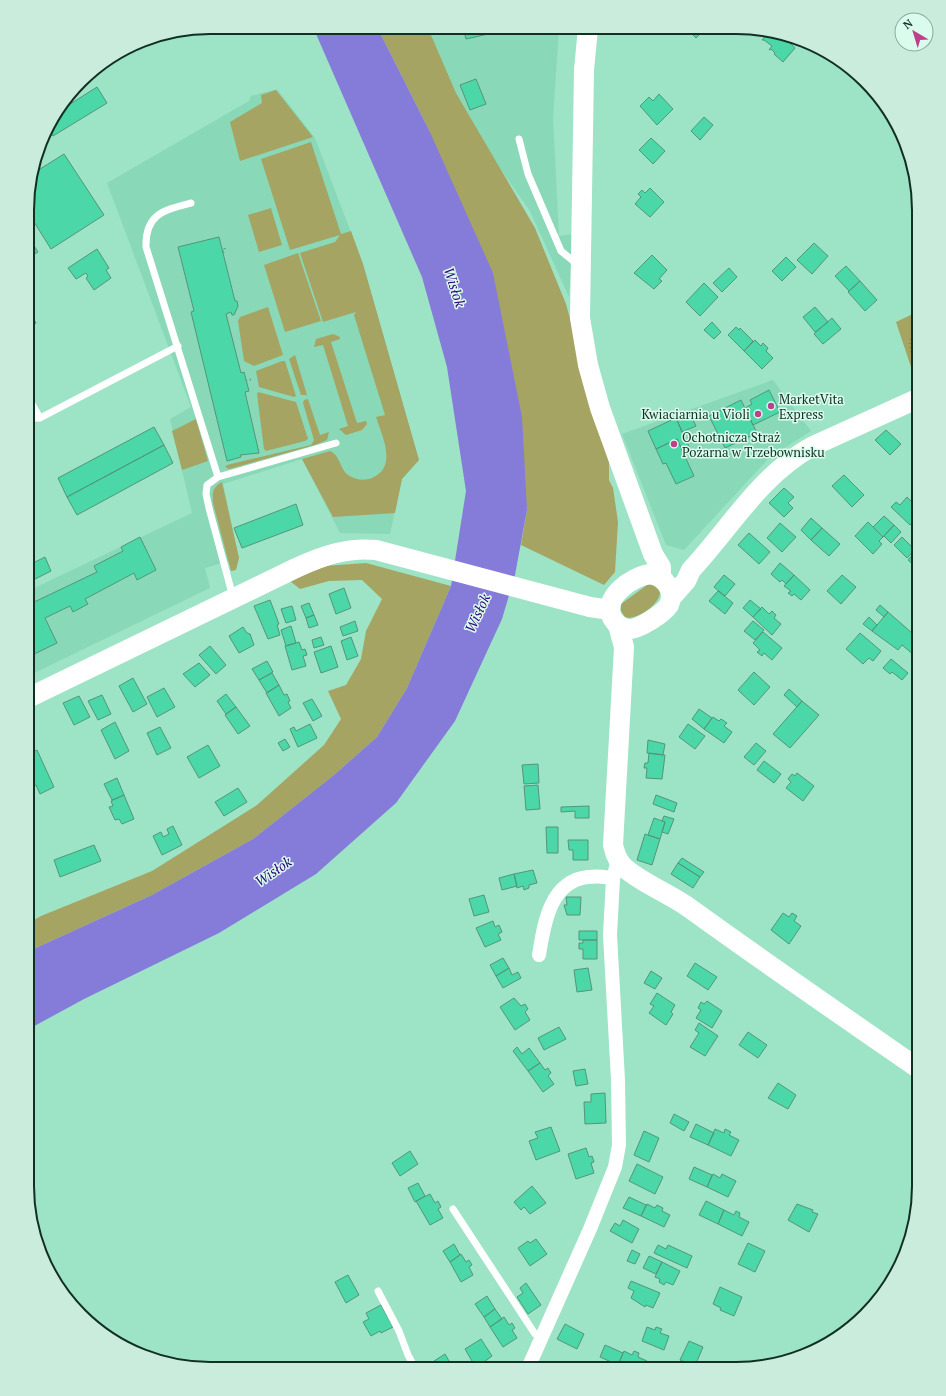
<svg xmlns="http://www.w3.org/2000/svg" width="946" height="1396" font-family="'PT Serif',serif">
  <rect width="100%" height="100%" fill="#9de3c6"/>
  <!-- built -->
  <path fill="#89d8b8" d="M428,28H559L553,119L559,236L573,234L569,297L530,211L499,167L456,93Z
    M277,89L315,138L363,264L419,460L402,479L390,534L340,533L302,459L223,484L239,558L205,568L210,588L28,676V591L192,513L170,419L191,407L107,183L249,101L251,96Z
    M773,380L811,431L770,457L684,550L666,545L622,434Z"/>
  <!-- green -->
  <path fill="#a6a462" d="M377,27L428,28L456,93L535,228L566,304L609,462V480L613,488L618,522L615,572L604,585L521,545L527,510L429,130Z
    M276,90L313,137L240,161L230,122L262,103L261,95Z
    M311,142L341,234L351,231L363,264L419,460L402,479L395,513L333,517L302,459L330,451C340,455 340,469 348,475C356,480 364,481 372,478C398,467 382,436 376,417L385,415L354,315L356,312L323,322L300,253L335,242L340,235L290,250L261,159Z
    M271,208L282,245L259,252L248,215Z
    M298,253L321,321L285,332L264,265Z
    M268,307L283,355L254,366L244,361L238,321L240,317Z
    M919,311V377L915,379L896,322Z
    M333,334L340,337V339L331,342L357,423L366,421L367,424L362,430L346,435L339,429L348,426L323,345L314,347L316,339Z
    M295,355L307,395H301L289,359Z
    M282,361H285L296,396L294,397L259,387L256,371Z
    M258,392L296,402L308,439L305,441L266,451L264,449L257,394Z
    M308,399L320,435L329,432L327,440L315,445L229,469L225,467L227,465L311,445L314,440L303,403L304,400Z
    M196,419L208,461L182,470L172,431Z
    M222,482L239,558L236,570L231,571L213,503C212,492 213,487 222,482Z
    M366,563L451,586L407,688L377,737L334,775L253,839L152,895L27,952V924L41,916L152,871L257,805L324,745L341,719L328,691L346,685L361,659L366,631L382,599L362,580L329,581L300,589L290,581L324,566Z
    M647,585C653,584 658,587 660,593C659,605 636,621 625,617L621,611V604Z"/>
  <!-- water -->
  <path fill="#857bd9" d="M313,27H377L429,130L493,273L522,417L527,510L515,575L502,619L455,721L396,803L316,874L219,933L84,999L27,1030V952L152,895L253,839L334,775L377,737L407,688L451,586L466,491L447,367L422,277Z"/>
  <!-- building -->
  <path fill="#4bd7a7" stroke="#52967c" d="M463,28H515L466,39Z
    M693,28H699L702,32L696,38L690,32Z
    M770,31L776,33L780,37L782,35L795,48L783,62L774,54L775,53L771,49L769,50L772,46L764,40H762Z
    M476,79L486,104L470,110L460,85Z
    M97,87L107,103L53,136L48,128L51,119L56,113Z
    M659,94L673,109L657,125L640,106L649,97L653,101Z
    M704,117L713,125L700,140L691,131Z
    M651,138L665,151L653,164L639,150Z
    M64,154L104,215L51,249L29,214V186L32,174Z
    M650,188L664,202L650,217L635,204L641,197L638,194L642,190L645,193Z
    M219,237L235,301H237L238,306L234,315H232L231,312L226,314L241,373L244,372L249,391L245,392L259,453L240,455L241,457L227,461L191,312L194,311L178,247Z
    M29,238L38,252L28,258Z
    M814,243L828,256L812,274L797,260Z
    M97,249L109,268L106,270L111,278L94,290L86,278L88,276L86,273L76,279L68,268Z
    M652,255L667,270L659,279L662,281L654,289L634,273Z
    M786,257L796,267L782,281L772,271Z
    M846,266L860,281L849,291L835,276Z
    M729,268L737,277L722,292L713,283Z
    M860,281L877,300L865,311L848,292Z
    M704,283L718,297L700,316L686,302Z
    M815,307L828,322L815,332L803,317Z
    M28,309L36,323L28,328Z
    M832,318L841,329L823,344L814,334Z
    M712,322L721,332L714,339L704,330Z
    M736,327L739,330L740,328L753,341L744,351L728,335Z
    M755,340L761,346L763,343L768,348L766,351L773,358L762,369L744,351Z
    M769,390L780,412L753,425L745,408L752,404L750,400Z
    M741,400L757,433L725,448L709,416Z
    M689,412L696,426L682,432L676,418Z
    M676,418L691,451L684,454L677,439L656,449L648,431Z
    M154,427L164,445L67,497L58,478Z
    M886,430L901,444L890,455L875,440Z
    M677,439L694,476L676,484L666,463L663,464L656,449Z
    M164,445L173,463L77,515L67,497Z
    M844,475L864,495L852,507L832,486Z
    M784,488L794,497L788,503L793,508L784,517L769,503Z
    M907,497L919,509V516L910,525L891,507L896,502L900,505Z
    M296,504L303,525L242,548L234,528Z
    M884,516L894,525L883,537L873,527Z
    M811,518L822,528L811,540L801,530Z
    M868,522L883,537L879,541L882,544L873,554L855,536Z
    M780,523L796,537L782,552L767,538Z
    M894,525L901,532L891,543L884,536Z
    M822,528L840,544L829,556L811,540Z
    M749,533L770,552L759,564L738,545Z
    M140,537L156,570L137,580L134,573L85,599L88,604L73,612L70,606L45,618L57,643L28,657V605L97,572L94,566L123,551L121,547Z
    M902,537L915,550L907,558L894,545Z
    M917,550L919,551L918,569L908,560Z
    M45,557L51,571L35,579L29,565Z
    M780,563L794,575L786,584L782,580L780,582L771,574Z
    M724,575L735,584L725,596L714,587Z
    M794,575L810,590L801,600L794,594L792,596L788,593L791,591L784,586Z
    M842,575L856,587L841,604L827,591Z
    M344,588L351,608L336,614L329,594Z
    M718,591L733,603L725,614L709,601Z
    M270,600L279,624L277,625L280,635L268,639L254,606Z
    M750,600L761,609L753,617L743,608Z
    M309,603L314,615L306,618L301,606Z
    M880,605L888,612L884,617L876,610Z
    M292,606L296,620L286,623L281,609Z
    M762,607L769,614L772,611L776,615L774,618L781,624L772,635L753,617Z
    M888,612L912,633L911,634L919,641V648L914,655L902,645L898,650L872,631Z
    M314,615L318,625L309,628L306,618Z
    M869,617L877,625L872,631L863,624Z
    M355,621L358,631L343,636L340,627Z
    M753,621L764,630L755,640L744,631Z
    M291,626L296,643L286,646L281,630Z
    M243,627L247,633L250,634L254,645L239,653L229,636Z
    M763,632L782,648L772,660L764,653L762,656L757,652L760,650L753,643Z
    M860,633L881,651L873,661L869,658L863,664L846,649Z
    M321,637L324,645L314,648L312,640Z
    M351,637L358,656L347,660L341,641Z
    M299,642L302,650L305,649L307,655L303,656L306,666L292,670L285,646Z
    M210,646L226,665L216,674L199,655Z
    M331,646L338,667L321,673L314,652Z
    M891,659L908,673L902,680L892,672L890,674L883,668Z
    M267,661L273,672L259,680L252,669Z
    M199,663L210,675L195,687L183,674Z
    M754,672L770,687L754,705L738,690Z
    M272,673L279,685L267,693L259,680Z
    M133,678L147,704L133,712L119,686Z
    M279,685L284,695L287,694L290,701L288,702L291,708L279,716L266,693Z
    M164,688L175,707L157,717L147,697Z
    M789,689L802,701L797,707L784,695Z
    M226,694L236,707L226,714L217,701Z
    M102,695L111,714L98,720L88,701Z
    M79,696L90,717L74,725L63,703Z
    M312,699L322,716L313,721L303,703Z
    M802,701L819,715L790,748L773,734Z
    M236,707L250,726L238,734L225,715Z
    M699,709L712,718L704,729L692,719Z
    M713,717L719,721L721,719L727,723L724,726L732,732L724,743L704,729Z
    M115,722L129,751L115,759L101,730Z
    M310,724L317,738L298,747L290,729L294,727L296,731Z
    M688,724L705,736L695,749L679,737Z
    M160,727L171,748L157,755L147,733Z
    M285,739L290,747L283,751L278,743Z
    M648,740L665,744L663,755L647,753Z
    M756,743L766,751L754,765L744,757Z
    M208,745L220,766L199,778L187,757Z
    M37,750L54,787L40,794L36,785L33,787L30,781L33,780L28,768V754Z
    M649,753L665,755L662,779L646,778L647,768H644L645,763H648Z
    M764,761L781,774L774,783L757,770Z
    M538,764L539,783L524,784L522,765Z
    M797,773L814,786L803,801L786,788L791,782L788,779L792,774L795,776Z
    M117,778L124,795L112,800L104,784Z
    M538,785L540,809L526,810L524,786Z
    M238,788L247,802L224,816L215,802Z
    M28,795L32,805L28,807Z
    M124,795L134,819L122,824L119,819L115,820L109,807L113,806L111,801Z
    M656,795L677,803L674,812L653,804Z
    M589,806V818H575V811L561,812V807Z
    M28,808L30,814L28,818Z
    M664,816L674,819L668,834L662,832L665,822L662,821Z
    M654,818L665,822L660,839L648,835Z
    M173,826L182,845L162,855L153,836L161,832L163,837L169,834L167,829Z
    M546,827H558V853H547Z
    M645,834L660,839L652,865L637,860Z
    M568,840H588V860H573V850H569Z
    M94,845L101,861L60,877L54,860Z
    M682,858L704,872L700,877L678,863Z
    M678,863L700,877L693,888L671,874Z
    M533,870L537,883L529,885V888L524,890L523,886L517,888L514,874Z
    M514,874L517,886L502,890L499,878Z
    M484,895L489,912L474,916L469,899Z
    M566,897H581L580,915H567L564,905H567Z
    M783,913L789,917L792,913L797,916L794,921L801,926L789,944L771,930Z
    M493,921L495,927L499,925L502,932L498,934L501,940L485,947L476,928Z
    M579,931H597V940H579Z
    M583,940H597V959H583V949H579V943H583Z
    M503,958L509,968L496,976L490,965Z
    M695,963L717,977L708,990L687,976Z
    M509,968L512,975L518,972L521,978L503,988L496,976Z
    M588,968L592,990L577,992L574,970Z
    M651,971L662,978L655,989L644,983Z
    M657,993L675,1005L671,1012L673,1014L666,1025L649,1013L654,1006L650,1004Z
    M514,998L521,1006L525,1004L528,1009L525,1012L530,1020L515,1030L500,1007Z
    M707,1001L722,1011L712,1028L696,1018L701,1010L698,1008L701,1002L704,1004Z
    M699,1023L718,1036L705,1056L690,1047L699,1033L695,1030Z
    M559,1027L566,1039L544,1050L538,1038Z
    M748,1032L767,1045L758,1058L739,1045Z
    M517,1047L522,1054L529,1048L540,1063L528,1071L513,1051Z
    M540,1063L545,1070L548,1068L551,1073L548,1076L554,1084L543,1092L528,1071Z
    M585,1069L588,1084L576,1086L573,1071Z
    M778,1083L796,1095L788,1109L768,1098Z
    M605,1093L606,1123L585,1124L584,1102H591V1094Z
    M674,1114L689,1122L684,1131L670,1123Z
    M696,1124L714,1133L708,1145L690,1137Z
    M551,1127L560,1151L536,1160L529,1141L538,1138L535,1132Z
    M715,1129L724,1133L725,1129L731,1132L729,1135L739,1140L731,1156L708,1145Z
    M644,1131L659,1138L649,1162L634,1155Z
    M586,1148L589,1157L592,1156L594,1162L591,1163L594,1173L576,1179L568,1154Z
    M410,1151L418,1164L400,1176L392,1163Z
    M637,1164L663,1177L655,1194L629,1181Z
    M694,1167L712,1175L707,1187L689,1179Z
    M713,1174L720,1178L722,1174L736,1181L728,1197L707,1187Z
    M418,1183L425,1196L415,1202L408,1188Z
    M532,1186L546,1203L530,1214L524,1207L521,1210L514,1202Z
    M430,1194L435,1203L438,1201L441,1207L438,1209L443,1218L430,1225L416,1201Z
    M629,1197L646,1205L641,1216L623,1208Z
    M706,1201L724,1210L718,1224L699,1215Z
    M647,1204L655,1208L657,1205L663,1208L662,1211L670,1215L664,1227L641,1216Z
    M797,1204L813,1210L812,1212L818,1214L809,1232L788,1220Z
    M724,1210L734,1215L736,1211L740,1213L739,1217L749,1222L742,1236L718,1224Z
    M623,1220L639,1229L632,1243L610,1231L615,1223L620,1226Z
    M536,1239L547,1254L530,1266L518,1248L528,1241L530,1243Z
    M748,1243L765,1251L755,1272L738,1264Z
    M454,1244L460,1255L450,1262L443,1251Z
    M658,1245L666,1249L668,1245L692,1256L687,1268L654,1253Z
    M632,1250L640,1254L635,1264L627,1261Z
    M461,1254L466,1262L469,1260L472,1265L469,1267L473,1275L461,1282L450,1262Z
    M649,1256L662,1262L656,1274L643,1268Z
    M662,1262L680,1271L673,1285L666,1282L664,1285L659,1282L660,1279L655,1277Z
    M348,1275L359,1295L346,1303L335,1282Z
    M631,1281L660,1293L653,1308L646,1305L645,1307L631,1298L634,1291L628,1288Z
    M526,1283L541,1305L528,1314L517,1297L523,1293L520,1288Z
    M720,1287L742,1297L734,1316L720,1310L721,1308L713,1304Z
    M487,1296L495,1309L484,1317L475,1304Z
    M381,1305L393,1327L381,1333L380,1331L371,1336L363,1322L369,1319L366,1313Z
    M495,1309L502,1319L490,1327L484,1317Z
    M504,1317L509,1325L512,1323L515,1328L512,1330L517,1338L503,1347L490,1327Z
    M565,1324L584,1334L577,1349L557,1339Z
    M647,1327L655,1330L656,1327L662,1329L660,1333L669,1336L664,1350L642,1341Z
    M481,1339L492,1356L476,1368L465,1349Z
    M689,1341L703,1347L695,1366L680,1360Z
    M605,1345L623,1353L618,1365L600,1357Z
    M624,1351L632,1355L634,1351L639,1353L638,1357L647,1361L644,1369H625L618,1365Z
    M445,1354L453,1368H434L431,1363Z
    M398,1363L402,1368H389Z
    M546,1363L557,1368H544Z"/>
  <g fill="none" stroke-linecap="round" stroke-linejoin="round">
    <!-- path -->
    <path stroke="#639883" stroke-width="2.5" stroke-dasharray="1 3" stroke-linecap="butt" d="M223,252L225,251L224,246
      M919,361C907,352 907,337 919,328
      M246,381L252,379"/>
    <!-- lane -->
    <path stroke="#fff" stroke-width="7" d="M519,139L528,174L561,251L577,264
      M191,203C164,210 145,214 146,247L218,477
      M28,397L40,418
      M28,418H40L178,346
      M233,597L209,508L206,494L207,485L218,477L336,443
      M453,1209L535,1334L542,1339
      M378,1291L399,1331L408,1355L415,1368"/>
    <!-- street -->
    <path stroke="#fff" stroke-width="14" d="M539,955C544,924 550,881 588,877C597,876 605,876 613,879
      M528,1368L590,1229L615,1167L619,1145L618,1080L610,935L613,879L618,860"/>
    <!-- secondary -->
    <path stroke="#fff" stroke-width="20" d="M588,28L584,70L580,318L588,365L600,408L653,554L661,567V577
      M650,574C664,576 676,590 669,605C663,614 638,630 628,629C621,628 616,624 613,619C600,598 633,576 650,574Z
      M671,598L686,581L691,570C731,527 760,475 813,446L919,398
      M618,625L624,647L613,845C615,854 618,863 626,869C644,884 668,893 688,907C764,962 841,1015 919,1069
      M28,698L296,568C322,556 347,547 376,550L590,607L610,610"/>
  </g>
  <!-- markers -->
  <g fill="#be408d" stroke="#dafced" stroke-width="1.5">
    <circle cx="771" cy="406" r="4"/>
    <circle cx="758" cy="414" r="4"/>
    <circle cx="674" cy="444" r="4"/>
  </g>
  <g text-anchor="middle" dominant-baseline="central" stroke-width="3" stroke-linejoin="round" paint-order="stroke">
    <!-- poi labels -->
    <g font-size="13" fill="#122f24" stroke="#dafced" text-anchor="start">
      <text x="779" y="399">MarketVita<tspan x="779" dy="15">Express</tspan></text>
      <text x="750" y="414" text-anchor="end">Kwiaciarnia u Violi</text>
      <text x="682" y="437">Ochotnicza Straż<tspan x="682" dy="15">Pożarna w Trzebownisku</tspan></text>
    </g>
    <!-- water labels -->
    <g font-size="14" font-style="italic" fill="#31077d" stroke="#dafced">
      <text transform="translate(455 287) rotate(72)">Wisłok</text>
      <text transform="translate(477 613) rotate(-65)">Wisłok</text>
      <text transform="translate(273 871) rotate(-34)">Wisłok</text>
    </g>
  </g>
  <!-- crop -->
  <path d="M0 0H946V1396H0ZM210 34H736A176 176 0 0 1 912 210V1186A176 176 0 0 1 736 1362H210A176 176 0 0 1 34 1186V210A176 176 0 0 1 210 34Z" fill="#caecdd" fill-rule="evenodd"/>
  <path fill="none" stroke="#122f24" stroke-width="2" d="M210 34H736A176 176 0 0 1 912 210V1186A176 176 0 0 1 736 1362H210A176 176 0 0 1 34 1186V210A176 176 0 0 1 210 34Z"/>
  <!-- north arrow -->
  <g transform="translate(914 32) rotate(322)"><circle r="19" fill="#dafced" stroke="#8aaa9d"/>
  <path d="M0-3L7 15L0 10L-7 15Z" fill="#be408d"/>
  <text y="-6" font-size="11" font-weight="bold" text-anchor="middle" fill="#122f24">N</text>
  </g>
</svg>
